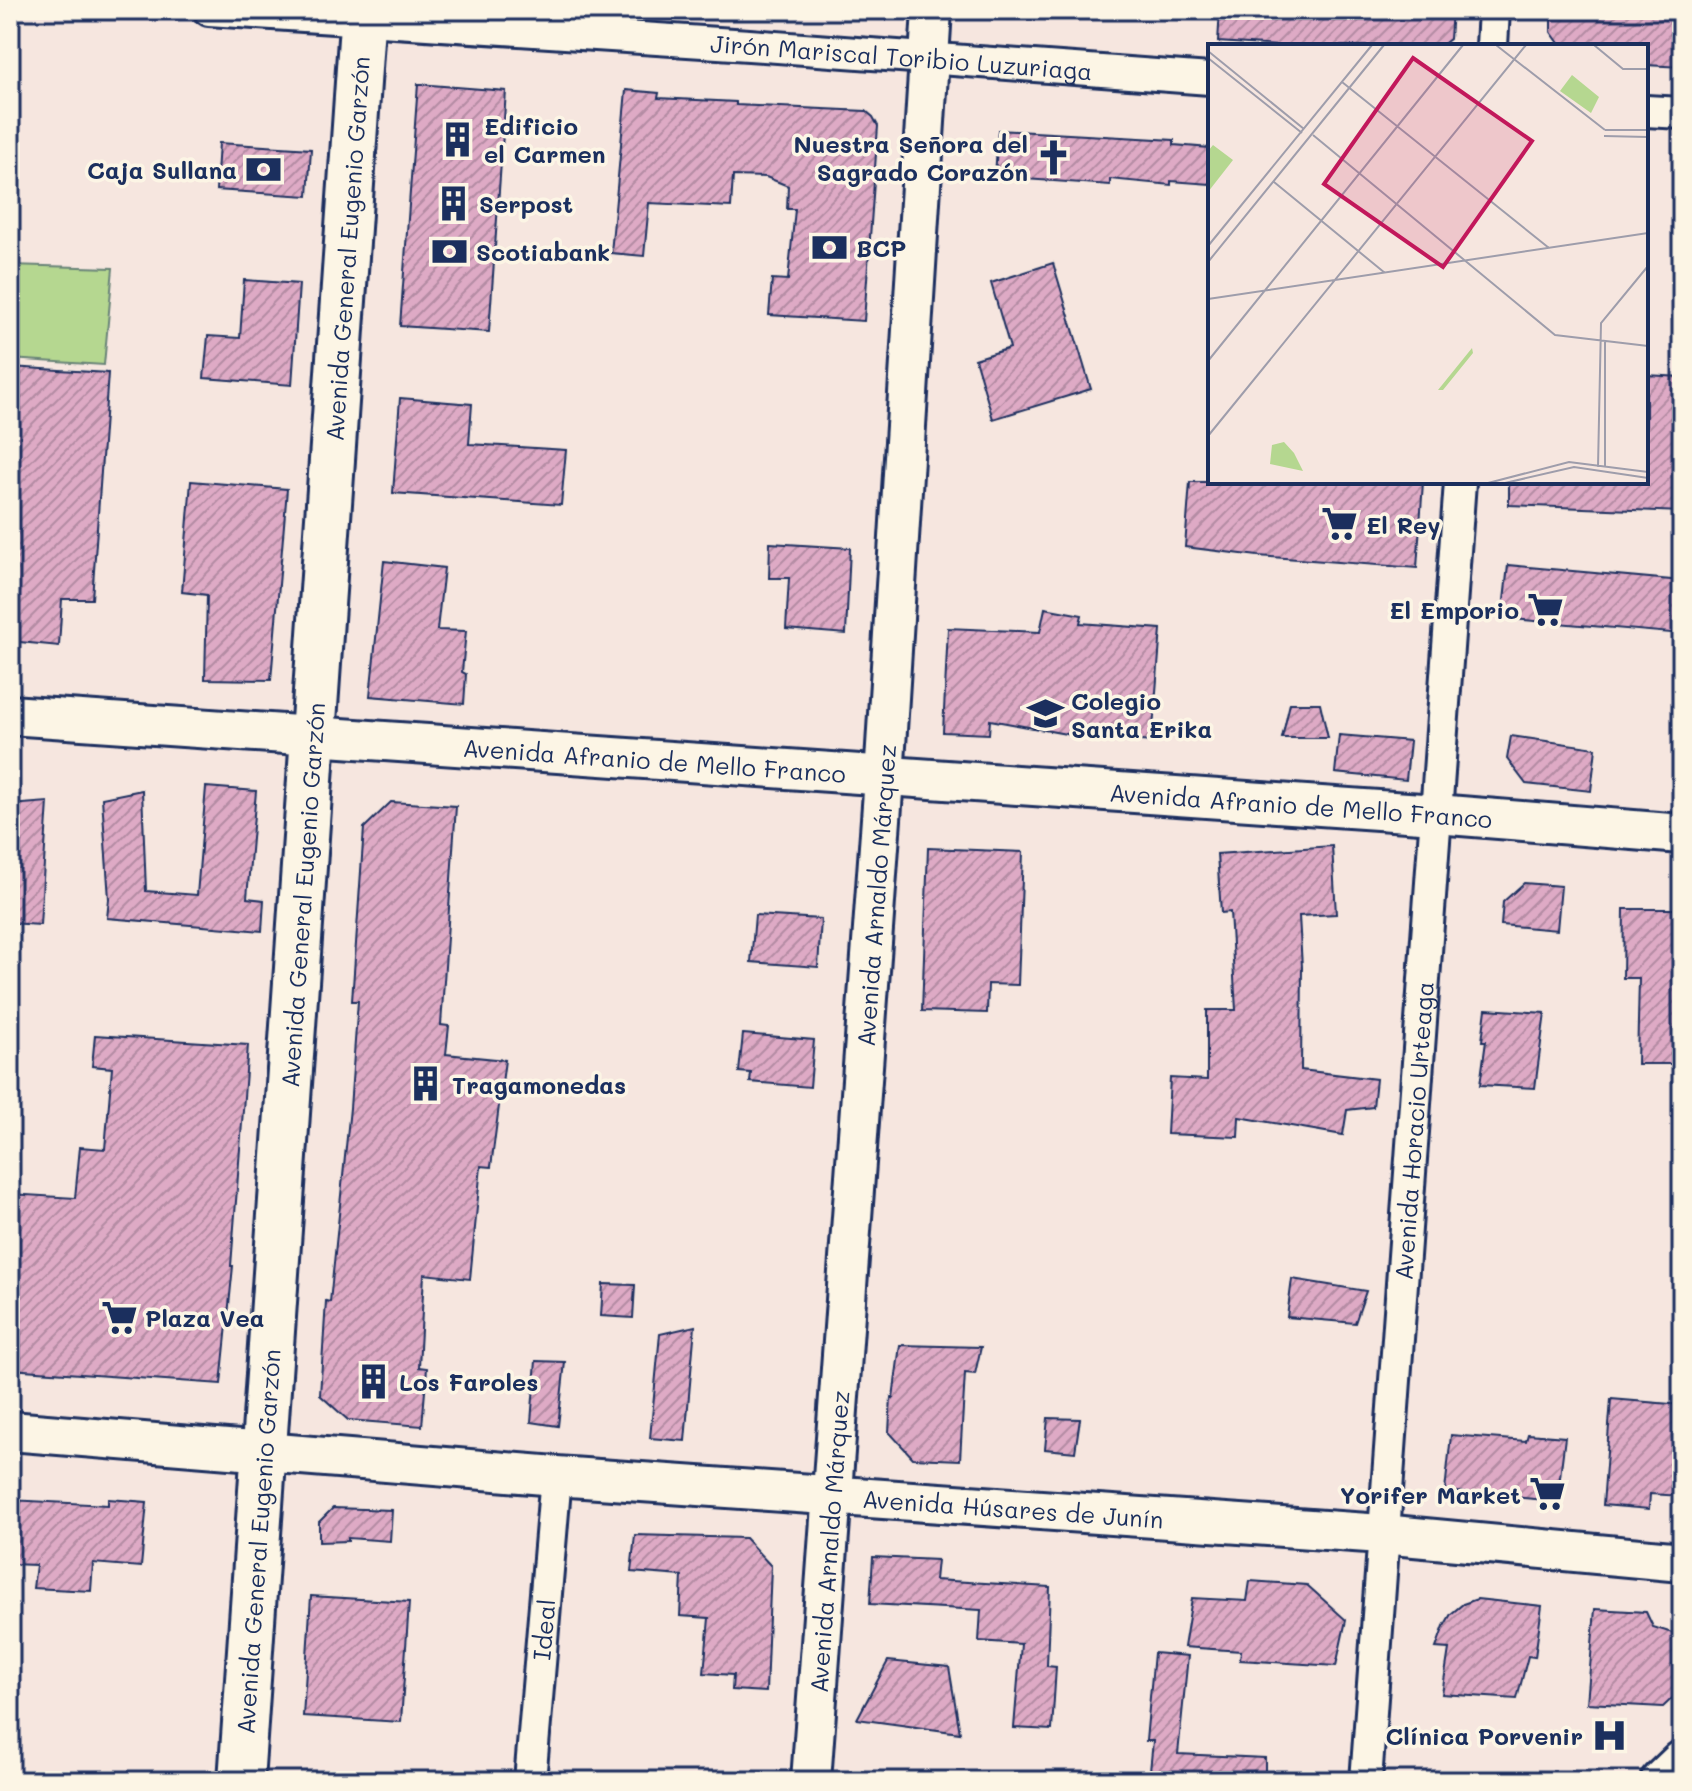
<svg xmlns="http://www.w3.org/2000/svg" width="1692" height="1791" font-family="Mali,sans-serif">
  <defs>
    <pattern id="building-hatch" width="6" height="6" patternUnits="userSpaceOnUse" patternTransform="scale(2)"><rect width="6" height="6" fill="#deaac5"/><path d="M-1 1l2-2M0 6l6-6M5 7l2-2" fill="none" stroke="#b38ba3"/></pattern>
  </defs>
  <rect width="100%" height="100%" fill="#f6e6df"/>
  <filter id="ink" filterUnits="userSpaceOnUse"><feTurbulence type="fractalNoise" baseFrequency=".0125" numOctaves="2"/><feDisplacementMap in="SourceGraphic" scale="16" xChannelSelector="R" yChannelSelector="G"/><feConvolveMatrix kernelMatrix="1 2 1 2 8 2 1 2 1" color-interpolation-filters="sRGB"/></filter>
  <g filter="url(#ink)">
    <!-- green -->
    <path fill="#b5d790" stroke="#688377" stroke-width="2" d="M10,265L113,268L104,365L10,359Z"/>
    <!-- building -->
    <path fill="url(#building-hatch)" stroke="#1b2f5e" stroke-width="2" d="M1220,10H1452L1450,39L1441,46H1279L1218,42Z
      M1551,10H1682V67L1646,65V46H1561L1551,32Z
      M418,84L506,91L489,332L400,326Z
      M626,90L659,93L658,98L736,102V105L866,111L873,117L878,126L864,321L769,315L772,279L788,280L795,209H787L788,186L766,177L733,176L731,207L649,203L644,256L611,253Z
      M998,130L1174,140V145L1210,148V184L1171,181V185L1110,179V185L995,177Z
      M219,143L311,149L308,196L216,190Z
      M1053,263L1091,389L993,419L975,359L1010,348L991,283Z
      M244,280L299,284L292,385L204,378L208,336L240,338Z
      M10,367L108,373L92,599H62L59,646L10,641Z
      M1646,375L1682,377V512L1509,505V482H1646Z
      M400,398L472,404L469,444L566,450L561,505L393,493Z
      M191,481L287,489L271,680L205,679L207,595L182,592Z
      M1190,482H1423L1417,568L1258,556L1185,547Z
      M770,543L850,548L846,634L786,629L789,578H769Z
      M384,561L444,568L437,630L466,631L462,672L466,674L464,704L370,696Z
      M1508,565L1682,581V634L1502,618Z
      M1045,608L1082,615L1080,623L1161,629L1152,742L1077,736L990,720L989,734L943,732L948,628L1040,632Z
      M1290,703H1320L1328,738H1282Z
      M1339,735L1410,741L1406,780L1335,773Z
      M1511,736L1596,748L1591,791L1526,784L1507,759Z
      M206,787L256,791L247,898L264,900L262,931L107,918L109,899L102,798L142,790L146,891L197,895Z
      M48,802L40,925L10,923V805Z
      M391,802L456,806L441,1025L449,1026L446,1054L505,1060L491,1167L481,1166L470,1279L424,1274L419,1367L427,1368L422,1426L348,1420L320,1395L326,1301L330,1302L350,1108L358,1001H352L364,828Z
      M1332,846L1336,914L1299,916L1302,967L1301,1070L1376,1079L1373,1107L1347,1110L1343,1135L1239,1117L1238,1137L1167,1134L1170,1078L1207,1080V1010H1236L1230,912L1221,913L1217,854Z
      M928,848L1023,852L1018,985L988,984L987,1013L922,1011Z
      M1524,883L1561,886L1557,930L1501,925L1503,902Z
      M1624,909H1682V1064H1637L1639,978H1623Z
      M755,915L821,919L818,967L751,962Z
      M1486,1009L1545,1013L1535,1088L1480,1085L1486,1041H1482Z
      M743,1034L814,1040L810,1087L750,1082L751,1073L739,1072Z
      M95,1035L248,1045L231,1266H233L221,1384L10,1369V1194L75,1198L80,1147L105,1149L112,1068L92,1066Z
      M1292,1279L1366,1291L1355,1323L1287,1317Z
      M603,1284L635,1285L633,1318L601,1316Z
      M695,1326L685,1441L650,1438L660,1334Z
      M900,1345L981,1347L975,1374L965,1373L960,1460L913,1458L889,1432L891,1397L893,1398Z
      M536,1361L565,1362L558,1426L531,1422Z
      M1611,1399L1682,1405V1496L1650,1494L1649,1509L1603,1505Z
      M1048,1418L1080,1419L1075,1452L1045,1449Z
      M1528,1434L1565,1437L1557,1501L1445,1491L1451,1435L1526,1441Z
      M108,1499L147,1502L141,1567L93,1563L91,1591L33,1588L36,1565L10,1564V1500L108,1505Z
      M333,1508L392,1510L390,1541L348,1538V1541L319,1542V1522Z
      M635,1535L745,1538L771,1566L766,1692L732,1690L733,1675L704,1673L709,1618L680,1616L682,1576L631,1572Z
      M873,1557L937,1560L935,1580L1050,1587L1047,1666L1056,1667L1052,1730L1014,1728L1021,1644L979,1641L981,1610L870,1604Z
      M1250,1581L1307,1585L1346,1620L1336,1666L1240,1660L1241,1651L1184,1647L1192,1598L1247,1601Z
      M311,1596L409,1602L401,1722L303,1716Z
      M1477,1599L1542,1606L1535,1657L1528,1656L1517,1699L1442,1694L1449,1649L1436,1648L1444,1626L1451,1614L1463,1604Z
      M1595,1609L1646,1612L1653,1627L1682,1636V1689L1663,1707L1587,1703Z
      M1154,1653L1188,1656L1178,1754L1265,1758V1781H1149L1153,1741H1146Z
      M888,1661L949,1667L960,1733L857,1719Z"/>
    <g fill="none" stroke-linecap="round" stroke-linejoin="round">
      <defs>
        <g id="minor">
          <path id="s1" d="M209,10L749,45L1210,79"/>
          <path d="M1492,46L1494,10"/>
          <path d="M1646,111L1682,113"/>
          <path id="s2" d="M530,1781L556,1476"/>
          <path id="s3" d="M1366,1781L1460,482"/>
        </g>
        <g id="tertiary">
          <path id="s4" d="M10,715L1436,814L1682,834"/>
          <path id="s5" d="M10,1431L556,1476L1382,1534L1682,1562"/>
          <path id="s6" d="M811,1781L884,778L932,10"/>
          <path d="M1660,1781L1682,1760"/>
        </g>
        <g id="secondary">
          <path id="s7" d="M241,1781L363,10"/>
        </g>
      </defs>
      <!-- minor casing -->
      <use href="#minor" stroke="#1b2f5e" stroke-width="36"/>
      <!-- tertiary casing -->
      <use href="#tertiary" stroke="#1b2f5e" stroke-width="44"/>
      <!-- secondary casing -->
      <use href="#secondary" stroke="#1b2f5e" stroke-width="50"/>
      <!-- minor -->
      <use href="#minor" stroke="#fcf5e5" stroke-width="30"/>
      <!-- tertiary -->
      <use href="#tertiary" stroke="#fcf5e5" stroke-width="38"/>
      <!-- secondary -->
      <use href="#secondary" stroke="#fcf5e5" stroke-width="44"/>
    </g>
  </g>
  <!-- icons -->
  <defs>
    <symbol id="building-bare" viewBox="-9 -9 18 18"><path d="M-4-6H4V6H1V3H-1V6H-4ZM-2.5-4.3h1.7v1.8h-1.7ZM.8-4.3h1.7v1.8H.8ZM-2.5-1h1.7V.8h-1.7ZM.8-1h1.7V.8H.8Z" fill="#1b2f5e" stroke="#fcf5e5" stroke-width="2.5" paint-order="stroke"/></symbol>
    <symbol id="church-bare" viewBox="-9 -9 18 18"><path d="M-1.2-6h2.4v3.5h3.3v2.4h-3.3V6h-2.4V-.1h-3.3v-2.4h3.3Z" fill="#1b2f5e" stroke="#fcf5e5" stroke-width="2.5" paint-order="stroke"/></symbol>
    <symbol id="bank-bare" viewBox="-9 -9 18 18"><path d="M-6-4H6V4H-6ZM0-2.3a2.3 2.3 0 1 0 0 4.6a2.3 2.3 0 1 0 0-4.6Z" fill="#1b2f5e" stroke="#fcf5e5" stroke-width="2.5" paint-order="stroke"/></symbol>
    <symbol id="supermarket-bare" viewBox="-9 -9 18 18"><path d="M-6-5.5h2.5l.6 2H6L4.5 2H-2.5L-4.4-4H-6ZM-1.5 3.2a1.3 1.3 0 1 0 .1 0ZM3 3.2a1.3 1.3 0 1 0 .1 0Z" fill="#1b2f5e" stroke="#fcf5e5" stroke-width="2.5" paint-order="stroke"/></symbol>
    <symbol id="school-bare" viewBox="-9 -9 18 18"><path d="M0-5L7-2L0 1L-7-2ZM-4 1L0 2.5L4 1V4Q0 6-4 4Z" fill="#1b2f5e" stroke="#fcf5e5" stroke-width="2.5" paint-order="stroke"/></symbol>
    <symbol id="hospital-bare" viewBox="-9 -9 18 18"><path d="M-5-5h3v3.5h4V-5h3V5h-3V1.5h-4V5h-3Z" fill="#1b2f5e" stroke="#fcf5e5" stroke-width="2.5" paint-order="stroke"/></symbol>
  </defs>
  <g fill-rule="evenodd">
    <use href="#building-bare" x="432" y="114" width="51" height="51"/>
    <use href="#church-bare" x="1028" y="132" width="51" height="51"/>
    <use href="#bank-bare" x="238" y="144" width="51" height="51"/>
    <use href="#building-bare" x="428" y="178" width="51" height="51"/>
    <use href="#bank-bare" x="804" y="222" width="51" height="51"/>
    <use href="#bank-bare" x="424" y="226" width="51" height="51"/>
    <use href="#supermarket-bare" x="1314" y="498" width="51" height="51"/>
    <use href="#supermarket-bare" x="1520" y="584" width="51" height="51"/>
    <use href="#school-bare" x="1020" y="688" width="51" height="51"/>
    <use href="#building-bare" x="400" y="1058" width="51" height="51"/>
    <use href="#supermarket-bare" x="94" y="1292" width="51" height="51"/>
    <use href="#building-bare" x="348" y="1356" width="51" height="51"/>
    <use href="#supermarket-bare" x="1522" y="1468" width="51" height="51"/>
    <use href="#hospital-bare" x="1584" y="1710" width="51" height="51"/>
  </g>
  <g text-anchor="middle" dominant-baseline="central" stroke-width="7" stroke-linejoin="round" paint-order="stroke">
    <!-- street labels -->
    <g font-size="24" fill="#1b2f5e" stroke="#fcf5e5">
      <text stroke="none"><textPath href="#s1" startOffset="694">Jirón Mariscal Toribio Luzuriaga</textPath></text>
      <text stroke="none"><textPath href="#s7" startOffset="1536">Avenida General Eugenio Garzón</textPath></text>
      <text stroke="none"><textPath href="#s4" startOffset="646">Avenida Afranio de Mello Franco</textPath></text>
      <text stroke="none"><textPath href="#s4" startOffset="1294">Avenida Afranio de Mello Franco</textPath></text>
      <text stroke="none"><textPath href="#s7" startOffset="888">Avenida General Eugenio Garzón</textPath></text>
      <text stroke="none"><textPath href="#s6" startOffset="888">Avenida Arnaldo Márquez</textPath></text>
      <text stroke="none"><textPath href="#s3" startOffset="652">Avenida Horacio Urteaga</textPath></text>
      <text stroke="none"><textPath href="#s5" startOffset="1006">Avenida Húsares de Junín</textPath></text>
      <text stroke="none"><textPath href="#s7" startOffset="240">Avenida General Eugenio Garzón</textPath></text>
      <text stroke="none"><textPath href="#s6" startOffset="240">Avenida Arnaldo Márquez</textPath></text>
      <text stroke="none"><textPath href="#s2" startOffset="152">Ideal</textPath></text>
    </g>
    <!-- poi labels -->
    <g font-size="24" font-weight="bold" fill="#1b2f5e" stroke="#fcf5e5" text-anchor="start">
      <text x="484" y="125">Edificio<tspan x="484" dy="28">el Carmen</tspan></text>
      <text x="1028" y="143" text-anchor="end">Nuestra Señora del<tspan x="1028" dy="28">Sagrado Corazón</tspan></text>
      <text x="237" y="169" text-anchor="end">Caja Sullana</text>
      <text x="479" y="203">Serpost</text>
      <text x="856" y="247">BCP</text>
      <text x="476" y="251">Scotiabank</text>
      <text x="1366" y="524">El Rey</text>
      <text x="1519" y="609" text-anchor="end">El Emporio</text>
      <text x="1071" y="700">Colegio<tspan x="1071" dy="28">Santa Erika</tspan></text>
      <text x="452" y="1084">Tragamonedas</text>
      <text x="145" y="1317">Plaza Vea</text>
      <text x="399" y="1381">Los Faroles</text>
      <text x="1521" y="1494" text-anchor="end">Yorifer Market</text>
      <text x="1583" y="1735" text-anchor="end">Clínica Porvenir</text>
    </g>
  </g>
  <!-- overview -->
  <g transform="translate(1208 44)">
    <rect width="440" height="440" fill="#f6e6df"/>
    <path d="M5,101L25,116L0,148V107ZM76,398L86,409L95,427L62,420L64,401Z" fill="#b5d790"/>
    <path d="M364,31L391,53L383,69L352,47ZM264,304L265,309L235,346H230Z" fill="#b5d790"/>
    <path fill="none" stroke="#9e9dab" stroke-width="2" d="M288,1L397,86M386,1L415,25H440M0,7L96,85M0,14L94,89M134,38L341,204M397,86H440M105,91L347,291L440,302M396,92L440,93M66,138L177,229M0,202L164,1M0,218L176,1M0,255L440,189M397,297V422M0,317L255,1M0,392L318,1M390,423L393,279L440,222M280,439L361,418L440,428M297,439L366,423L440,434"/>
    <path fill="#c2185b" fill-opacity="0.15" stroke="#c2185b" stroke-width="4" d="M205,14L324,97L235,223L116,140Z"/>
    <rect width="440" height="440" fill="none" stroke="#1b2f5e" stroke-width="4"/>
  </g>
  <!-- margin -->
  <rect width="1692" height="1791" fill="none" stroke="#fcf5e5" stroke-width="40"/>
  <rect x="20" y="20" width="1652" height="1751" fill="none" stroke="#1b2f5e" stroke-width="3" filter="url(#ink)"/>
</svg>
